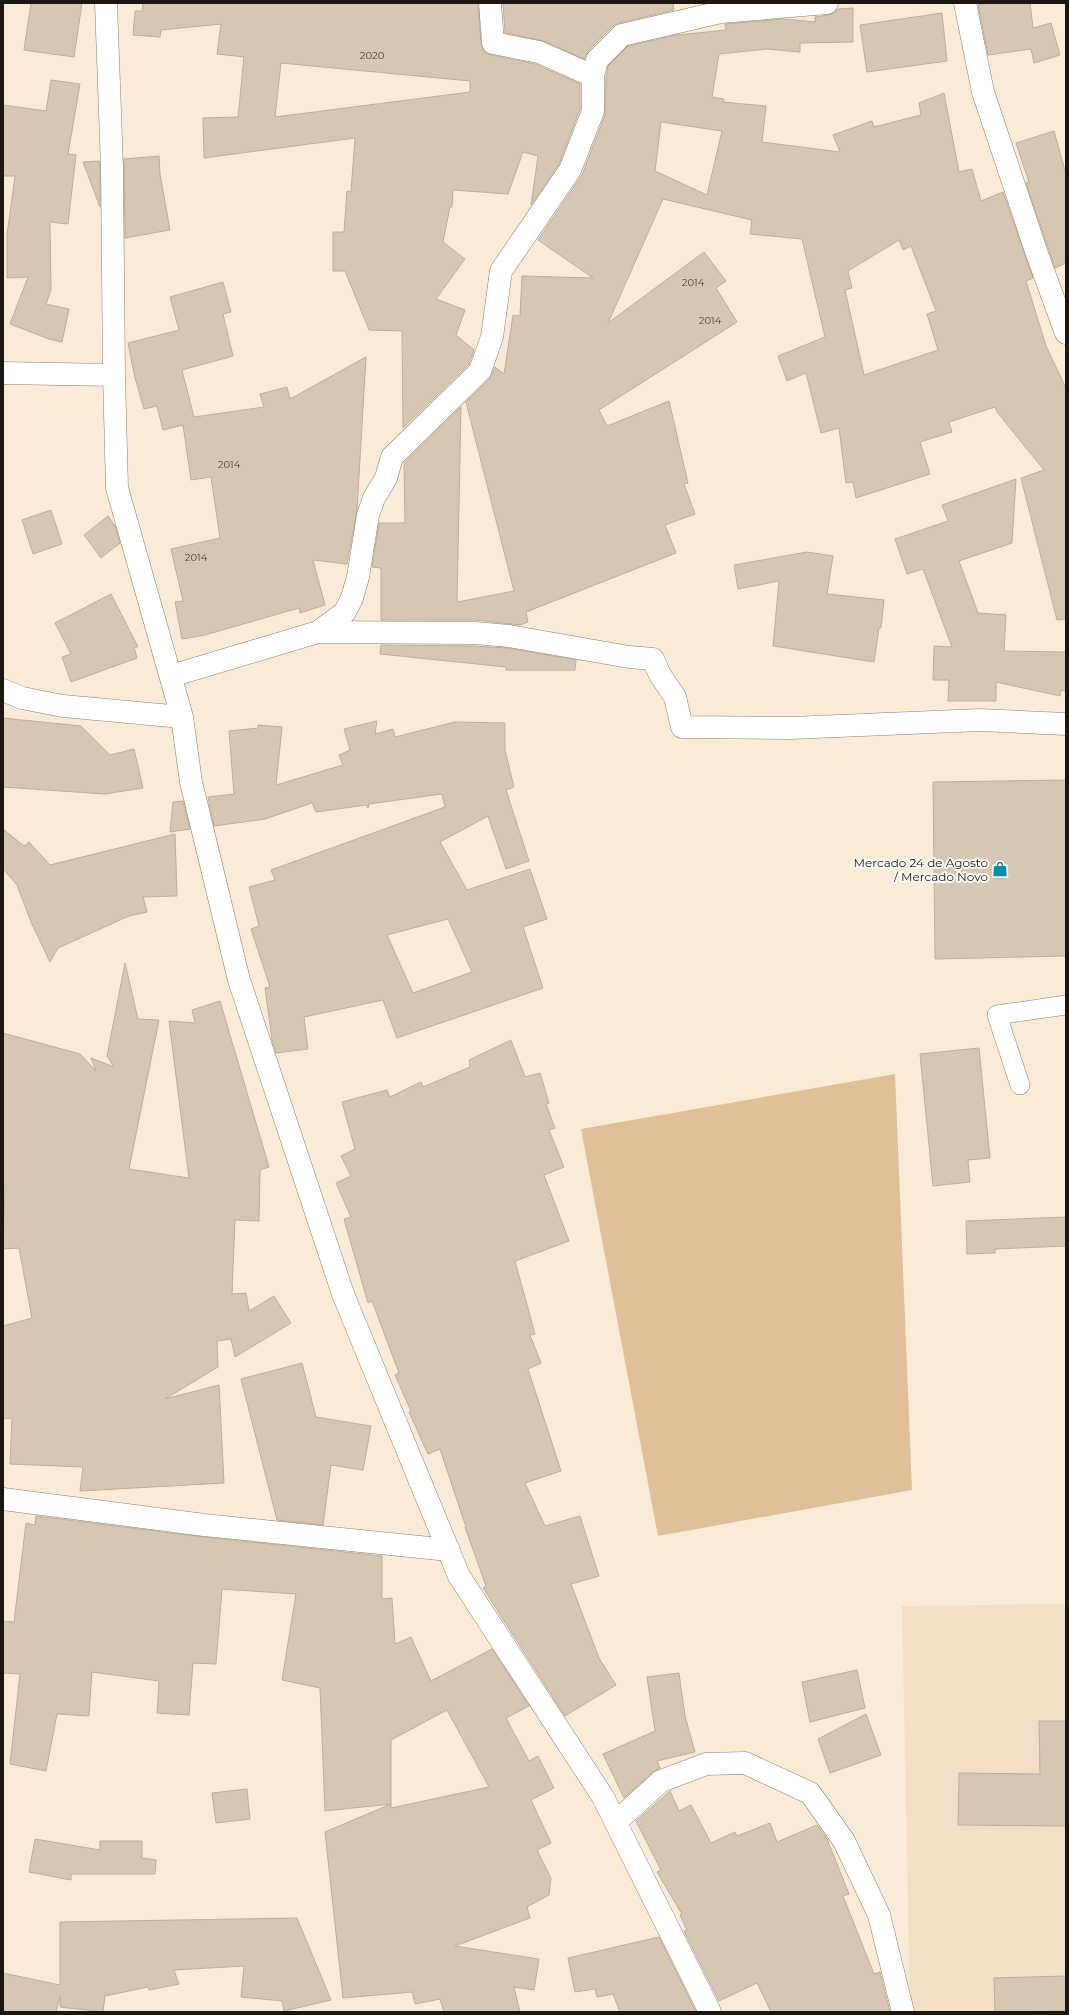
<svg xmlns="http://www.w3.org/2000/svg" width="1069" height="2015" font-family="Montserrat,sans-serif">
  <rect width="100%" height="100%" fill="#faebd8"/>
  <!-- built -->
  <path fill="#f3dfc6" d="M1066,1604V2012H910L902,1606Z"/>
  <!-- green -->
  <path fill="#e0c098" d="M895,1074L912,1490L658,1536L581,1129Z"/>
  <!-- building -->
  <path fill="#d6c7b5" stroke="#bcae9c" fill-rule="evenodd" d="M31,3H82L74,57L24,50Z
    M143,3H478L481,44L484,52L491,55L535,64L580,84V109L559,164L531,205L538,156L523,152L508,194L453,190L452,207H450L443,242L465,259L436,299L465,310L456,335L474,350L469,364L403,428L402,331L369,330L345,271H333V232H344L347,191L351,192L355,138L204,158L203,118L238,117L244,57L217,54L221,24L161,30L160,37L133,35L135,11H142ZM281,63L470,81V92L275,117Z
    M503,3H673L674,10L619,23L613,26L588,51L584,59L544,41L505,33Z
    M989,3H1030L1033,28L1051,23L1060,55L1034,63L1031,49L988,55L978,5Z
    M853,8V42L800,43V52L767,49L719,54L712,97L724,99L723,102L766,106L762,142L840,152L833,135L872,121L874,127L921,115L919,103L944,93L959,172L972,169L981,201L1003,192L1033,278L1026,281L1046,346L1066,388V619L1057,620L1021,478L1044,470L997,412L995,407L949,422L952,432L920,442L930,474L856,498L853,482L846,483L839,428L821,433L806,373L787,381L778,356L825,337L802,239L750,234L752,220L663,199L608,323L704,252L726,281L716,288L737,322L599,410L607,426L669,401L688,483L684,484L695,514L665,525L676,553L526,612L528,622L520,625L475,620H381V568L372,567L379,523H405L404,463L461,407L457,602L514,591L466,402L489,380L495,367L504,374L513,315L520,316L522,276L593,278L538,240L582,175L605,115L606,78L608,66L628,46L677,35L726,30L725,24L784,19L815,22V17L828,15L834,13L838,9ZM661,122L722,131L707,195L655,171ZM899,240L903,250L911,246L936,311L927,314L938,350L864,375L845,290L852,288L848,271Z
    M942,13L947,61L867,72L860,25Z
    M51,80L80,84L68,154L76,155L68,224L50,222L51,290L46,304L69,309L62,342L49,339L10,324L28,277L7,278V235L15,176H3V105L46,111Z
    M1054,131L1066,174V263L1055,268L1026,183L1029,182L1016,143Z
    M159,156L160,174L170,230L125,238L124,159Z
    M99,161L100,167V207L83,162Z
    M223,282L231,312L223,314L233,356L182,370L194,417L264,407L260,394L287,387L290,399L366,357L357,510L347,564L313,560L325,605L300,613L299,608L205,635L182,639L175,602L183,601L171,549L220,538L211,477L191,480L183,425L163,430L157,406L144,409L135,378L128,343L179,330L170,297Z
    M1016,479L1012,543L959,561L978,613L1006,615L1004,651L1066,652V691L1061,690L1060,696L996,682V701H948L949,680H933L934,646L952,647L923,569L907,574L895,539L948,521L942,505Z
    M51,510L62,544L33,554L22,520Z
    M108,516L115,526L120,543L101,558L84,535Z
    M807,552L833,556L827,594L884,600L881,628H879L874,662L773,646L779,581L738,589L734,565Z
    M111,594L138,647H134L137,658L71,682L62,657L71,654L55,623Z
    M381,645L474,646L507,648L576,660L575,670H506V667L380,654Z
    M3,718L81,726L110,755L134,749L143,788L105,794L3,787Z
    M377,721L375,734L393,729L395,737L455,722L505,723V750L514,787L506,790L529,861L506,869L488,816L440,842L467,890L530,869L547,919L523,927L543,988L397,1038L383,1000L304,1017L308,1049L276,1053L272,1040L265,988L270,987L251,929L259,926L249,887L275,880L271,870L445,807L442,794L369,804L368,808L366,805L316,812L312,803L265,819L214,826L208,797L234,794L229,731L258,728V725L282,727L276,785L343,765L339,755L350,750L344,729ZM448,919L472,972L413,993L387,935Z
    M1066,780V956L935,959L933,782Z
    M183,801L190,829L170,832L173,802Z
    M3,829L24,846L29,842L50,865L175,834L177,896L143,897L147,912L129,916L58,948L50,962L31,922L17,885L3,869Z
    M125,963L138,1019L159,1020L129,1169L189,1178L169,1021L195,1023L192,1010L220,1001L269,1167L260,1170L259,1221L235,1220L232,1294L246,1293L249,1311L274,1296L291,1323L235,1357L231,1339L217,1341L218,1367L165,1399L219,1385L224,1483L80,1491L83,1467L10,1464L12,1418L3,1419V1326L32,1318L19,1248L3,1249L5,1187L3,1186V1033L80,1054L96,1071L91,1058L114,1067L107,1056Z
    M511,1040L525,1077L540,1073L549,1103L546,1104L555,1128L549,1130L564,1167L544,1175L569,1241L515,1261L535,1334L530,1335L541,1363L528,1369L561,1471L525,1483L545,1526L580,1516L599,1576L571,1584L599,1658L616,1685L565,1716L483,1588L486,1586L465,1527H466L440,1449L428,1454L409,1412L411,1411L395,1375L399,1373L372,1301L368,1303L344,1219L351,1217L336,1183L351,1176L341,1156L355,1149L342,1102L387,1090L390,1097L421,1082L423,1087L470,1067L469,1060Z
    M979,1048L990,1158L968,1160L970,1182L933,1186L920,1054Z
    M1066,1217V1246L995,1249V1253L967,1254L966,1221Z
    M302,1363L316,1417L371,1426L363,1470L331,1465L323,1525L277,1520L241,1379Z
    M36,1516L203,1537L382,1556V1599L392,1598L395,1644L411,1637L431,1681L492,1649L529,1706L506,1718L529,1761L538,1756L554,1788L531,1800L551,1843L537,1850L551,1878L549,1895L527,1907L530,1918L455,1946L539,1959L534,1990L514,1987L520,2012H444L440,1999L415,2004L412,1992L343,1998L325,1832L391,1804V1808L489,1787L447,1710L391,1740V1804L325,1811L320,1688L282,1680L296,1594L222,1589L216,1664L193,1663L189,1715L157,1713L159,1681L92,1672L89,1716L57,1714L46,1771L10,1764L20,1674L3,1673V1621L14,1622L26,1523L35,1525Z
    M857,1670L865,1708L810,1722L802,1682Z
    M679,1673L685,1716L695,1752L657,1761L660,1768L653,1772L624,1798L603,1754L655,1731L647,1677Z
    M866,1714L881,1755L830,1773L818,1739Z
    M1039,1721H1066V1826L958,1825L959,1773L1040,1774Z
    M247,1789L250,1819L216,1823L212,1793Z
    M670,1791L679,1811L691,1805L711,1843L735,1832L737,1836L770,1823L777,1842L817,1825L827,1839L849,1894L843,1896L874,1974L880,1972L890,2012H771L757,1983L719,2001L684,1931L687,1930L680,1915L682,1914L657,1872L661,1870L636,1821Z
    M35,1839L100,1850V1841H142V1858L156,1860L155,1874H71V1880L29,1872Z
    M297,1918L331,2000L284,2011L282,2001L241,1997L244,1966L174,1970L179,1984L149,1990L148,1987L105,1996L103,2012L60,2007V1996L56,2012H3V1973L60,1985V1922Z
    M659,1937L696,2012H620L613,1994L597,1997L595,1989L575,1992L568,1958Z
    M1066,1976V2011L995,2012L994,1978Z"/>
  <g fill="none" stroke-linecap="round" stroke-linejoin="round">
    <defs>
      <path id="service" d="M1020,1085L997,1015L1066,1005"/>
      <path id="minor" d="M106,3L112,167L114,375L117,488L182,717L191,782L239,980L343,1294L459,1576L603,1797L710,2012
        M490,3L493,43L539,52L593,76
        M965,3L983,92L1037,254L1066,333
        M3,373L114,375
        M318,632L345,612L352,598L358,577L368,515L374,498L386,478L392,457L480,371L492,337L501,271L570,170L593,111V76L597,60L622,35L721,12L827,3
        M171,676L318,632L475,633L509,636L629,657L653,659L660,675L675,697L682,727L791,728L980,720L1066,724
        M3,690L22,698L63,706L182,717
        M3,1499L204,1525L449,1550
        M616,1822L661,1781L706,1764L745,1763L810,1793L844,1841L879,1915L903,2012"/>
    </defs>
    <!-- service casing -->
    <use href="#service" stroke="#897b6a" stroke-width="20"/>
    <!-- minor casing -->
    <use href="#minor" stroke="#897b6a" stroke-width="23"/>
    <!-- service -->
    <use href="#service" stroke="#fff" stroke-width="19"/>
    <!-- minor -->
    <use href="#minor" stroke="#fff" stroke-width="22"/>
  </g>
  <!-- icons -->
  <defs>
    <symbol id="shop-bare" viewBox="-9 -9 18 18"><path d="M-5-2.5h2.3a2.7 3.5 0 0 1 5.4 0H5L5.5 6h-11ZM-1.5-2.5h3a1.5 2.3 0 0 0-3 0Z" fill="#028dab" stroke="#fdfaf6" stroke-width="2.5" paint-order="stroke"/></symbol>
  </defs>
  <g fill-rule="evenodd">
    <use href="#shop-bare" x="989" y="858" width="22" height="22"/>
  </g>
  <g text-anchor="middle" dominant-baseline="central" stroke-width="4" stroke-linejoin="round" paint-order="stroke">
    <!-- number labels -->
    <g font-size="10" fill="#4a4238">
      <text x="372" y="55">2020</text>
      <text x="693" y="282">2014</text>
      <text x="710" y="320">2014</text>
      <text x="229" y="464">2014</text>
      <text x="196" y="557">2014</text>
    </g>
    <!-- poi labels -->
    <g font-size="12" fill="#1b160f" stroke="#fdfaf6" text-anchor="end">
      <text x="988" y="862">Mercado 24 de Agosto<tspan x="988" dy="14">/ Mercado Novo</tspan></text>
    </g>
  </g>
  <!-- border -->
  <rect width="1069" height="2015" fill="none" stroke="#1b160f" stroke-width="8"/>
</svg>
